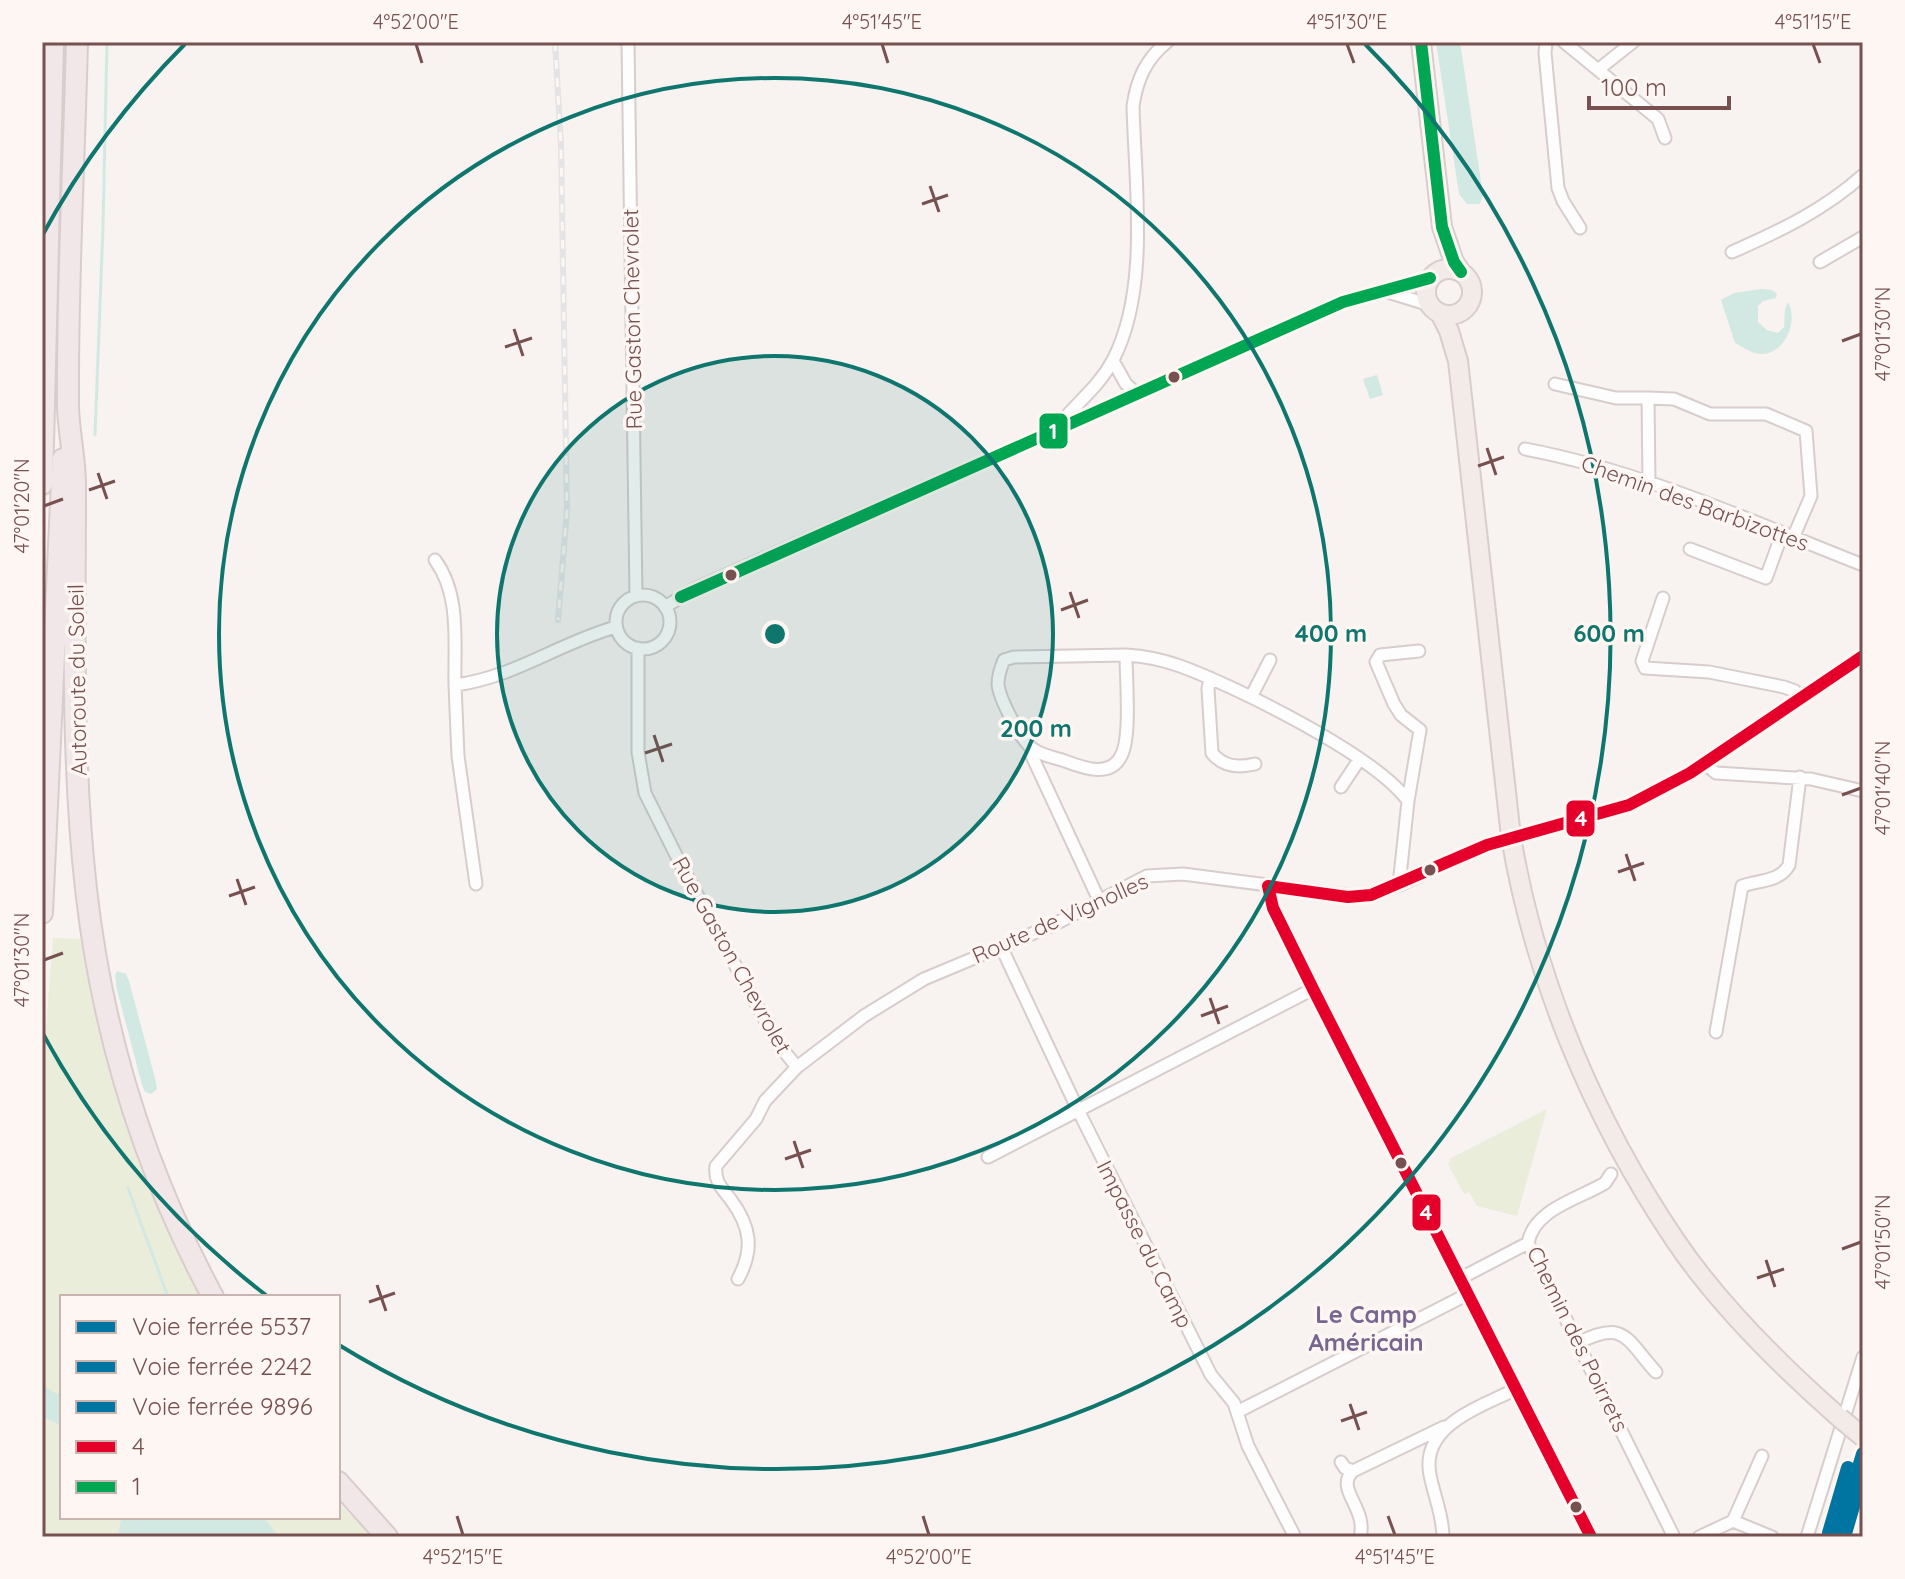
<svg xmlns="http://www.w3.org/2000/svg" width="1905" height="1579" font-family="Quicksand,sans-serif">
  <rect width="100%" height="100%" fill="#f8f2f0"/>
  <!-- green -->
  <path fill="#ebeddb" d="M53,938L85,939C97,1010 111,1079 133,1147C151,1199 178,1249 203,1297H62V1517H121L118,1537H42V1078Z
    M1547,1109L1517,1216L1477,1206L1469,1192L1464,1194L1448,1164L1451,1158Z
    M338,1502L373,1537H279L264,1517H338Z"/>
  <!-- water -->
  <path fill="#d2e9e3" d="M1436,42H1460L1483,195L1480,204H1467L1459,194Z
    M1762,289L1772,290L1777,294L1776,298L1763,301L1758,306V322L1767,330L1778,333L1784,327L1785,309L1788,302C1799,322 1784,356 1759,354C1751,353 1741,346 1735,343L1721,300L1734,293Z
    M1377,375L1383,395L1370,399L1363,379Z
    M117,971L126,974L129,981L156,1082L157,1089L151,1094L145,1092L142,1085L117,990L115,975Z
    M46,1387L57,1394L62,1392V1426L42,1416V1388Z
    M121,1517H264L279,1537H118Z"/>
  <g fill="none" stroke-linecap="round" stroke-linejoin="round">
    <!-- stream -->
    <path stroke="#d2e9e3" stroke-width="3" d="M95,435L103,227L107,42
      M128,1188L168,1297"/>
    <defs>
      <path id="minor" d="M628,42L636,596
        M1546,42L1545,53L1558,188L1563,201L1580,228
        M1564,42L1658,119L1665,138
        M1599,69L1633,42
        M1732,252C1780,231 1824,210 1863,175
        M1820,262L1863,237
        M1391,293L1430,305
        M1113,361L1126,384L1137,394
        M1555,384L1616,398H1648
        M1059,429L1058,426C1076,403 1099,387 1113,360C1150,289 1135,185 1133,106C1137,79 1146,59 1167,42
        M1525,449C1642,471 1753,522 1863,565
        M1649,483L1648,398L1674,399L1710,414H1766L1806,431L1811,496L1793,538
        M1690,549L1766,578L1782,534
        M435,560C461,595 454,643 455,685
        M616 622a27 27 0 1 1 54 0a27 27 0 1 1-54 0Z
        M1663,598L1642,661L1645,668L1709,672L1784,687L1795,691L1800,697
        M665,607L694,589L1343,302C1372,291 1403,291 1430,278
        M638,648V752L645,793L681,865L778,1044L797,1067L864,1016L924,979L1053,925L1147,876L1183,874L1360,897L1402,884L1487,845L1629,805L1690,773L1863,656
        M1126,655C1126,679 1131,734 1122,754C1111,780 1081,767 1062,760C1052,757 1041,755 1033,749C1021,741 999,698 998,684C998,676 1001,667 1004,660L1014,657L1126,655C1144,656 1163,660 1180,666C1235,686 1375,755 1408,801
        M1210,678L1208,689L1212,753C1223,767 1238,768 1255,764
        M1251,697L1270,660
        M1033,749L1032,756L1099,900
        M1705,764L1716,773L1811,779L1863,791
        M1341,787L1359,760
        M476,884L458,756L455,685C513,678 561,642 616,627
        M1402,884L1400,876L1408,801L1420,730L1401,715L1394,704L1376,662L1380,655L1419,651
        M1268,886L1273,908L1313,989L1591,1537
        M998,948L1005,955L1078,1110L1211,1375L1234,1403L1248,1446L1295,1537
        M1716,1032L1742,886C1759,880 1780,882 1789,865L1800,777
        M988,1157L1313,989
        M1611,1174L1605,1183C1579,1199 1534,1209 1528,1243L1674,1537
        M1461,1278L1528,1243
        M738,1279C754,1250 751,1227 731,1200C722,1188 714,1182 716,1166L756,1119L765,1101L797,1067
        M1578,1343C1625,1319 1626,1339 1656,1372
        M1237,1412L1468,1294
        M1341,1462L1345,1468L1353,1471
        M1733,1521L1762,1456
        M1360,1537C1368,1508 1334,1489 1353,1471L1444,1427
        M1443,1537C1443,1515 1434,1496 1430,1475C1420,1425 1481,1407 1516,1389
        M1699,1537L1733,1521L1772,1537
        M1807,1537L1863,1357"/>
      <path id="primary" d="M1421,42L1442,227L1454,262L1461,272
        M1426 292a23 23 0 1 1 46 0a23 23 0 1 1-46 0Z
        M1440,313L1449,331L1458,361L1511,837C1535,980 1594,1120 1675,1240C1718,1304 1782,1367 1840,1418"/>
      <path id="motorway" d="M77,42C74,164 67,286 68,408C69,434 75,459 75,485C75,619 71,755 86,889C102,1032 145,1171 213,1297
        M42,484L53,42
        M42,913L63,459
        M338,1482L387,1537"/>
    </defs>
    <!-- minor casing -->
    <use href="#minor" stroke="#d7cdcc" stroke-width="15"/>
    <!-- primary casing -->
    <use href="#primary" stroke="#d9cdcc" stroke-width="22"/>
    <!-- motorway casing -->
    <use href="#motorway" stroke="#d9cdcc" stroke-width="24"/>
    <!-- minor -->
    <use href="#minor" stroke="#fefdfd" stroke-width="11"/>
    <!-- primary -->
    <use href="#primary" stroke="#f2ebe8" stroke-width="18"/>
    <!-- motorway -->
    <use href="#motorway" stroke="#f1e7e8" stroke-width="20"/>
    <defs>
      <path id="rail" d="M555,42L561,146L567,510L558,620"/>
    </defs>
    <!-- rail casing -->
    <use href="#rail" stroke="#e4e4e6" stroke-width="6"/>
    <!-- rail -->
    <use href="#rail" stroke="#fef6f2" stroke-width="3" stroke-dasharray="9" stroke-linecap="butt"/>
    <defs>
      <path id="primary-bridge" d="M1840,1418L1863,1437"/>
    </defs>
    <!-- primary-bridge casing -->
    <use href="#primary-bridge" stroke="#d9cdcc" stroke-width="22" stroke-linecap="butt"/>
    <!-- primary-bridge -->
    <use href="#primary-bridge" stroke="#f2ebe8" stroke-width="18"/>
    <defs>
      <path id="bus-1" d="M1268,886L1273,908L1313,989L1591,1537
        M1268,886L1348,897L1371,895L1487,845L1629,805L1690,773L1863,656"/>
      <path id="bus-2" d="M1421,42L1442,227L1454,262L1461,272
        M681,597L1343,302L1430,278"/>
    </defs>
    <!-- bus-1 casing -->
    <use href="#bus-1" stroke="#fef6f2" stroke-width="18"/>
    <!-- bus-2 casing -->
    <use href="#bus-2" stroke="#fef6f2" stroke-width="18"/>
    <!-- bus-1 -->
    <use href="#bus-1" stroke="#e4002b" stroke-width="12"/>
    <!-- bus-2 -->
    <use href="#bus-2" stroke="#00a651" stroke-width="12"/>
    <defs>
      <path id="rail-1" d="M1838,1537L1863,1454"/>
      <path id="rail-2" d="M1844,1537L1863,1472"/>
      <path id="rail-3" d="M1829,1533L1848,1468"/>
    </defs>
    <!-- rail-1 casing -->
    <use href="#rail-1" stroke="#fef6f2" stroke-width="20"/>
    <!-- rail-2 casing -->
    <use href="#rail-2" stroke="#fef6f2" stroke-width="20"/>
    <!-- rail-3 casing -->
    <use href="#rail-3" stroke="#fef6f2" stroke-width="20"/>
    <!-- rail-1 -->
    <use href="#rail-1" stroke="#0075a1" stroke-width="14"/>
    <!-- rail-2 -->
    <use href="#rail-2" stroke="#0075a1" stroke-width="14"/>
    <!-- rail-3 -->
    <use href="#rail-3" stroke="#0075a1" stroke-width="14"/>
  </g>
  <!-- ticks -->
  <path fill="none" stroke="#76514f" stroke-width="3" d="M416,44L422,63M882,44L888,63M1347,44L1354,63M1813,44L1820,63M930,186L939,212M922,204L948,195M514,329L523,356M1842,341L1861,334M505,347L532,338M1487,448L1496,475M1478,466L1504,457M98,473L107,499M89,490L115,481M44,506L63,499M1070,592L1079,618M1061,610L1088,600M654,735L663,762M645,753L672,744M1842,795L1861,788M1626,854L1635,881M1618,872L1644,863M237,879L246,905M229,896L255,887M44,960L63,953M1210,998L1219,1024M1201,1016L1228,1006M794,1141L803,1168M785,1159L811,1150M1842,1249L1861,1242M1766,1260L1775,1287M1757,1278L1784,1269M377,1285L386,1311M369,1302L395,1293M1350,1404L1359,1430M1341,1421L1367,1412M457,1516L463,1535M923,1516L929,1535M1388,1516L1395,1535"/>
  <!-- distance rings -->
  <circle cx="775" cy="634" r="278" fill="#0f766e" fill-opacity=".12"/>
  <g fill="none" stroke="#0f766e" stroke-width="4">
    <circle cx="775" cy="634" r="278"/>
    <circle cx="775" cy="634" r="556"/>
    <path d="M267 1296A834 834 0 0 1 42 1032M42 236A834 834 0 0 1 185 44M1365 44A834 834 0 0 1 339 1345"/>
  </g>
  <!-- markers -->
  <g fill="#76514f" stroke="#fef6f2" stroke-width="3">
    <circle cx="1174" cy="377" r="7"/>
    <circle cx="731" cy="575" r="7"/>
    <circle cx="1430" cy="870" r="7"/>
    <circle cx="1401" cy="1163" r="7"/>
    <circle cx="1576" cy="1507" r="7"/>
  </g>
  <g text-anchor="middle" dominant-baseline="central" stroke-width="7" stroke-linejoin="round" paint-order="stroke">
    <!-- street labels -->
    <g font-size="22" fill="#76514f" stroke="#fef6f2">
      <text transform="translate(632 319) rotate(-91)">Rue Gaston Chevrolet</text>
      <text transform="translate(1695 503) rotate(20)">Chemin des Barbizottes</text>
      <text transform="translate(77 680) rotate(-91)">Autoroute du Soleil</text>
      <text transform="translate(1060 918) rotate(-24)">Route de Vignolles</text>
      <text transform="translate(732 955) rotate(61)">Rue Gaston Chevrolet</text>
      <text transform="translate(1145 1244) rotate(63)">Impasse du Camp</text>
      <text transform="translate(1578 1339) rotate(64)">Chemin des Poirrets</text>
    </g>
    <!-- neighbourhood labels -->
    <g font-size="24" font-weight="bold" fill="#766791" stroke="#fef6f2">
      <text x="1366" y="1314">Le Camp<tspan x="1366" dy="28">Américain</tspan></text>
    </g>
  </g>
  <circle cx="775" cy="634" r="12" fill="#0f766e" stroke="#fef6f2" stroke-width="4"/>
  <g font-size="24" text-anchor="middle" font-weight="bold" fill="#0f766e" stroke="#fef6f2" stroke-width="7" stroke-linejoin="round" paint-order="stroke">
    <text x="1331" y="642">400 m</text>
    <text x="1609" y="642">600 m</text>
    <text x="1036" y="737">200 m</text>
  </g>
  <g stroke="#fef6f2" stroke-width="3">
    <rect x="1038" y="412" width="31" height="38" rx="8" fill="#00a651"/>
    <rect x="1565" y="799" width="31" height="39" rx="8" fill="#e4002b"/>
    <rect x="1411" y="1193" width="31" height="39" rx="8" fill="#e4002b"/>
  </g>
  <g font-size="22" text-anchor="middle" font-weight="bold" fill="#fff">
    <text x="1053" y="439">1</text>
    <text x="1581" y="826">4</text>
    <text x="1426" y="1220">4</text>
  </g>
  <!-- border -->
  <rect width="1905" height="1579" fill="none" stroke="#fef6f2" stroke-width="88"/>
  <!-- legend -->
  <rect x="60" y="1295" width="280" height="224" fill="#fef6f2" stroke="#c8b4b1" stroke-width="2"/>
  <rect x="76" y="1321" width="40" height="12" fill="#0075a1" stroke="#c8b4b1" stroke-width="2"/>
  <text x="132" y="1335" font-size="24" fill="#76514f">Voie ferrée 5537</text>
  <rect x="76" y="1361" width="40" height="12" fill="#0075a1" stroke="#c8b4b1" stroke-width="2"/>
  <text x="132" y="1375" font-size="24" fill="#76514f">Voie ferrée 2242</text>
  <rect x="76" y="1401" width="40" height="12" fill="#0075a1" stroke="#c8b4b1" stroke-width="2"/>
  <text x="132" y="1415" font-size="24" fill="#76514f">Voie ferrée 9896</text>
  <rect x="76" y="1441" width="40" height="12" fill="#e4002b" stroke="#c8b4b1" stroke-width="2"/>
  <text x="132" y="1455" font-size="24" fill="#76514f">4</text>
  <rect x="76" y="1481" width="40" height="12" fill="#00a651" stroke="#c8b4b1" stroke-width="2"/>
  <text x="132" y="1495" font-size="24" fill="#76514f">1</text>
  <!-- scale -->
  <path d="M1589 96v12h140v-12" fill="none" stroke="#76514f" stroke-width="4"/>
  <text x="1601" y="96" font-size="24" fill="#76514f" stroke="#fef6f2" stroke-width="6" paint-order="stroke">100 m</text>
  <rect x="44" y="44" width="1817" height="1491" fill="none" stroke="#76514f" stroke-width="3"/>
  <g font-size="20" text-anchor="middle" fill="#76514f">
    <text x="416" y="29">4°52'00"E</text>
    <text x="882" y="29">4°51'45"E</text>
    <text x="1347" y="29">4°51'30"E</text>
    <text x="1813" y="29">4°51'15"E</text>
    <text transform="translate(1883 334) rotate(-90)" y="7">47°01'30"N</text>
    <text transform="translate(22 506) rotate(-90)" y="7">47°01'20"N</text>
    <text transform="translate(1883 788) rotate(-90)" y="7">47°01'40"N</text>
    <text transform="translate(22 960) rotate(-90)" y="7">47°01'30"N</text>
    <text transform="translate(1883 1242) rotate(-90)" y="7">47°01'50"N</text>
    <text x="463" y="1564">4°52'15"E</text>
    <text x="929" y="1564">4°52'00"E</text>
    <text x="1395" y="1564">4°51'45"E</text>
  </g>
</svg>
